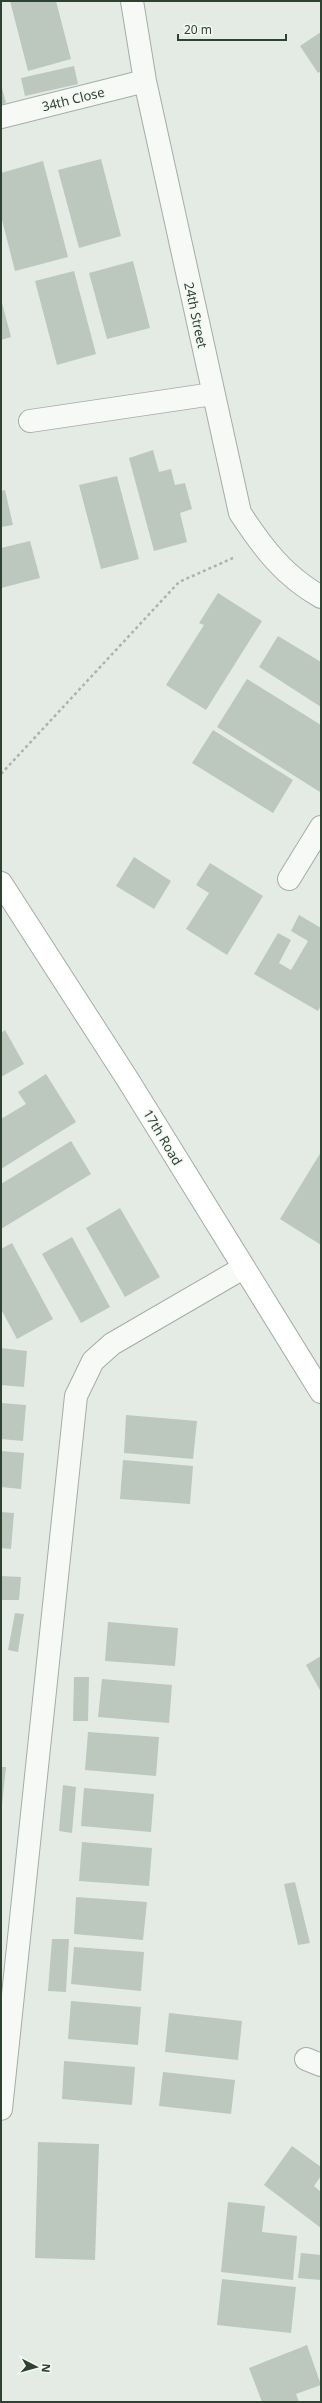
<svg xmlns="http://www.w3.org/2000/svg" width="322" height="2403" font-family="'Noto Sans',sans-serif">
  <rect width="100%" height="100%" fill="#e4ebe5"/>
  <!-- building -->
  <path fill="#bcc7be" d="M10,1H56L71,59L28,71Z
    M321,32V71L318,73L300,46Z
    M74,66L78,84L25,96L21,78Z
    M1,84L6,103L1,105Z
    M101,159L121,236L79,248L58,170Z
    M43,161L68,257L15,271L1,216V173Z
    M133,261L150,328L107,339L89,273Z
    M74,271L96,354L57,365L35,281Z
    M1,299L11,337L1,340Z
    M153,450L159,472L171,469L175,485L185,483L192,509L180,513L187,542L154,551L129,458Z
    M117,476L139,559L101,569L79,485Z
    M5,490L13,525L1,527V491Z
    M30,541L40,578L1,588V548Z
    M218,593L262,621L206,710L166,685L204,625L199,623Z
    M278,636L321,662V707L259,667Z
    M247,679L321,725L320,792L217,727Z
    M213,730L293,780L273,813L192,763Z
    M134,857L171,881L154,909L116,886Z
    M210,863L263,896L227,955L186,929L209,893L196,885Z
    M299,915L321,928V1005L318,1011L254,974L278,933L291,940L279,963L291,970L308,941L291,931Z
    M5,1030L24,1064L1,1077V1033Z
    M46,1074L76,1122L1,1169V1119L26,1104L18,1092Z
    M71,1141L91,1174L1,1229V1184Z
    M321,1152V1245L280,1219Z
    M120,1208L160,1277L125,1297L86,1228Z
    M72,1237L110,1307L81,1323L42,1254Z
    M12,1243L53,1319L17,1339L1,1309V1249Z
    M1,1348L27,1351L24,1387L1,1385Z
    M1,1403L26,1405L23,1441L1,1439Z
    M126,1415L197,1421L193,1459L124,1453Z
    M1,1451L24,1453L21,1489L1,1487Z
    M123,1460L193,1466L190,1504L120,1499Z
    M1,1512L14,1513L11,1549L1,1548Z
    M1,1576L21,1577L19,1600H1Z
    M15,1613L24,1614L18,1652L8,1650Z
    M108,1622L178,1628L175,1666L105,1661Z
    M321,1656V1692L306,1665Z
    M74,1677H89L88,1721H73Z
    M102,1679L172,1685L169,1723L98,1717Z
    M88,1732L159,1737L156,1776L85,1770Z
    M1,1767H6L2,1805H1Z
    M63,1785L76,1787L72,1833L59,1831Z
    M84,1788L154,1794L151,1832L81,1826Z
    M82,1842L152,1848L149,1886L79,1881Z
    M295,1882L310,1943L298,1945L284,1884Z
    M76,1897L147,1902L143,1940L74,1934Z
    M52,1939H69L66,1992L48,1991Z
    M74,1947L144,1952L141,1991L71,1984Z
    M71,2001L141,2007L138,2045L68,2039Z
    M169,2013L242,2021L238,2060L165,2052Z
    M64,2061L135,2067L132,2105L62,2099Z
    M163,2072L235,2080L231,2114L159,2106Z
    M38,2142L99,2144L95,2260L35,2258Z
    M292,2146L321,2167V2176L314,2186L321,2192V2228L264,2185Z
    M228,2202L265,2206L262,2232L297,2236L293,2280L221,2272Z
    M301,2253L321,2255V2280L298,2278Z
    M222,2279L296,2287L291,2333L217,2325Z
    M307,2345L321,2385L296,2394L299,2402H262L249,2368Z"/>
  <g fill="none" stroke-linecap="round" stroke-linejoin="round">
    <defs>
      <path id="street" d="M132,1L145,81L240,513C263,548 284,576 321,597
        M1,117L145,81
        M30,421L213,394
        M289,879L321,827
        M306,2059L321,2065
        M1,2109L76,1396L93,1361L112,1344L243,1268"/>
      <path id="secondary" d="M1,883L128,1080L321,1392"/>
    </defs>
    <!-- street casing -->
    <use href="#street" stroke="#a2aea4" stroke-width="24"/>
    <!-- secondary casing -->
    <use href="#secondary" stroke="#a2aea4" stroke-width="24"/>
    <!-- path -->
    <path stroke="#abb3ac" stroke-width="2.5" stroke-dasharray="3 3" stroke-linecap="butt" d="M1,774L179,582L233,558"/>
    <!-- street -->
    <use href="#street" stroke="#f7f9f7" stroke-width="22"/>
    <!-- secondary -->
    <use href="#secondary" stroke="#fff" stroke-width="22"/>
  </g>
  <g text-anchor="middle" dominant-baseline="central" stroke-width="3.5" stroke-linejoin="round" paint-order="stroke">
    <!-- street labels -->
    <g font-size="13" fill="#2e4231" stroke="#f4f8f4">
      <text transform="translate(73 99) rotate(-14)">34th Close</text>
      <text transform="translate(196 315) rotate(78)">24th Street</text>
      <text transform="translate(163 1137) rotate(59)">17th Road</text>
    </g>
  </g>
  <!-- border -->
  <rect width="322" height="2403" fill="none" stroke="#2e4231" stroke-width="4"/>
  <!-- north arrow -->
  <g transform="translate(36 2367) rotate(96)" stroke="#f4f8f4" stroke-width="3" paint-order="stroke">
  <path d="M0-3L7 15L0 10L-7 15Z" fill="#2e4231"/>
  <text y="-6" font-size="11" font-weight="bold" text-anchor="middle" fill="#2e4231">N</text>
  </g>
  <!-- scale -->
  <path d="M178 34v6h108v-6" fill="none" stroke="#2e4231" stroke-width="2"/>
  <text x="184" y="34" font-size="12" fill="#2e4231" stroke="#f4f8f4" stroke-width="3" paint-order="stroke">20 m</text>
</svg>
